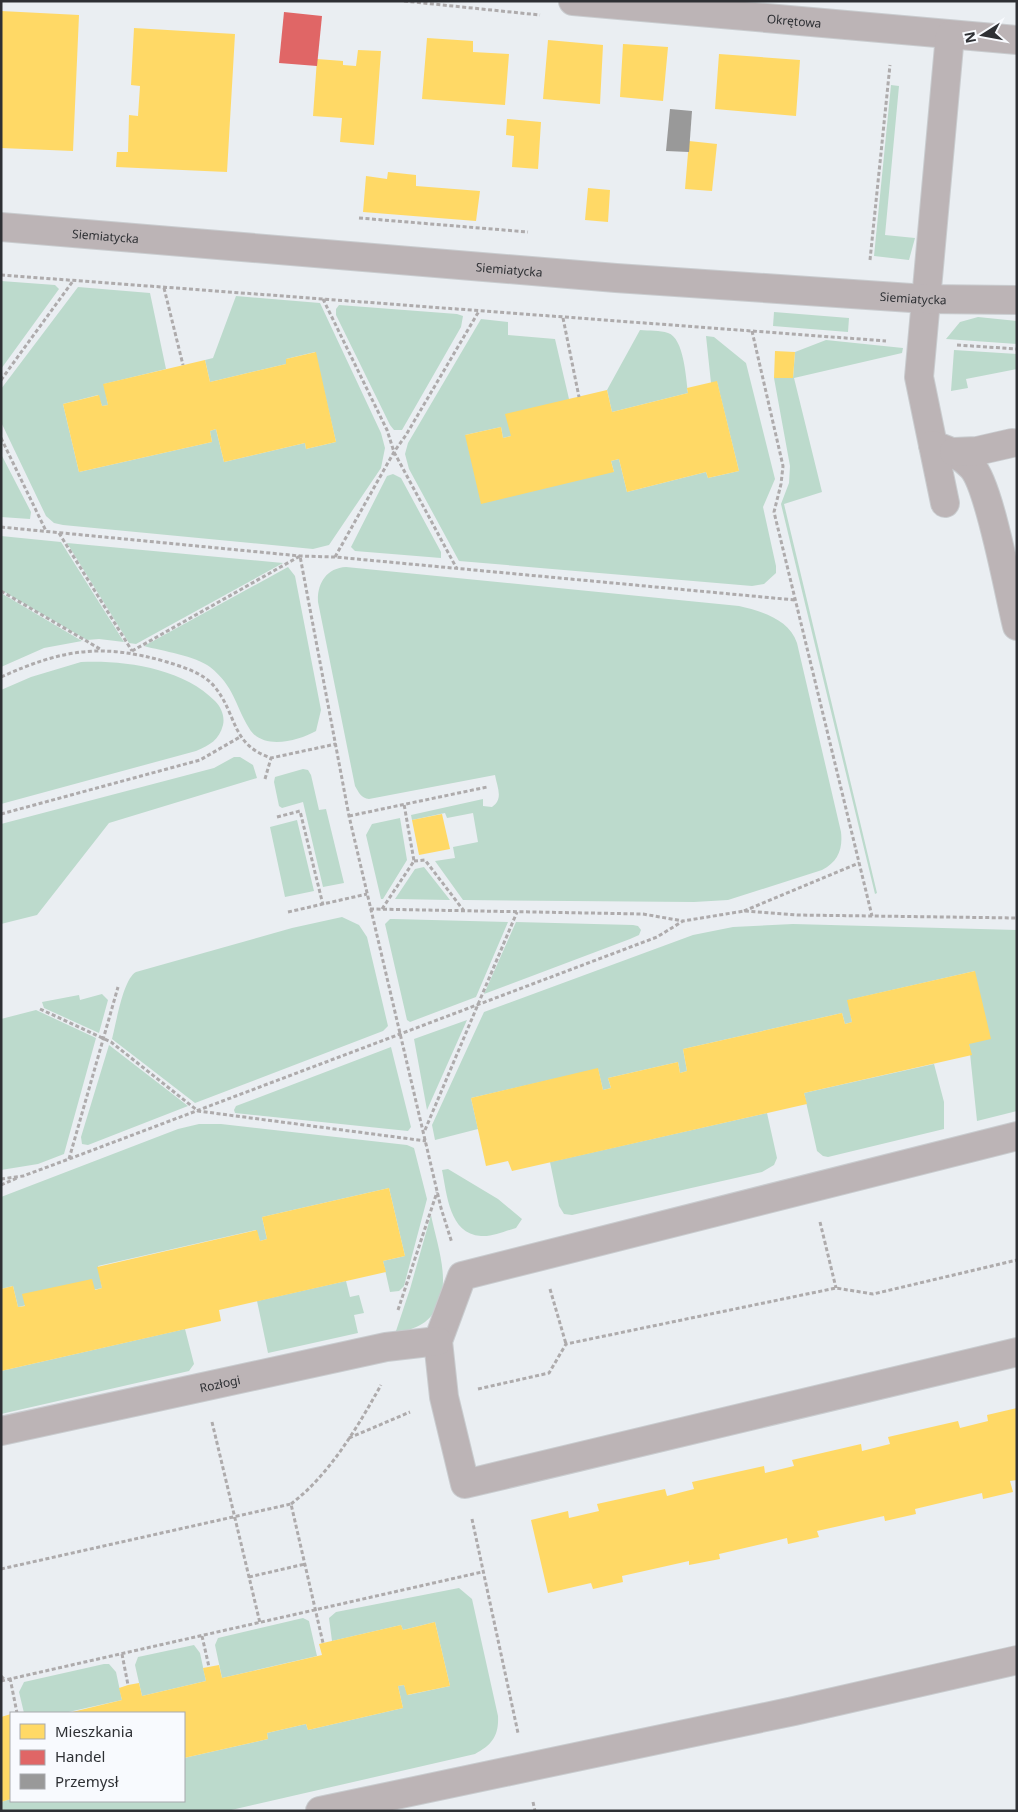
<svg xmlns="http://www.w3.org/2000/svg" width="1018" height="1812" font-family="'Noto Sans',sans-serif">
  <rect width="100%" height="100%" fill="#eaeef2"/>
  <!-- green -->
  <path fill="#bcdacc" d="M891,85L899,86L885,235L915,238L909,260L874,256Z
    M1,281L55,285L59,289L1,369Z
    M78,287L150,293L166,369L104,384L108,405L102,406L98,395L63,404L79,472L212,442L210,431L216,429L224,462L305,443L306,449L336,442L315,352L286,359V364L210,382L205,360L213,358L236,296L320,303L381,433L385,448L381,468L329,545L313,549L63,525L54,523L46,516L1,422V389Z
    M339,305L457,314L463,316L461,327L402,430H394L390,425L336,315V309Z
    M774,312L849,318L848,332L773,326Z
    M978,317L1017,321V344L946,339L960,322Z
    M481,319L508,322V335L555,339L569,399L511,436L503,438L501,427L465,435L614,472L611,461L619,459L627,492L706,472L708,478L739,471L717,382L711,383L706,336L714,337L746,363L775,479L763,507L776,566V573L764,584L752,586L459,561L409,469L405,454L408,443Z
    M640,330C649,331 660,330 668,333C684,338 686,378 688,393L612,412L607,390Z
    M826,340L903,348L902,353L794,378L822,492L784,504L877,893L875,894L781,504L789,483L790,466L774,378H793L795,352Z
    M954,350L1017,354V369L966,379L968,388L951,391Z
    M1,454L31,512L30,519L1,517Z
    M393,474L401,478L441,552V558L355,551L351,547L387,476Z
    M1,536L61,542L124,642L99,639L87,640L1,590Z
    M67,543L283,563L136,644L129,643Z
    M288,567L295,576L321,710L316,731C298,741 262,751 249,728C235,705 234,686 210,667C196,656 162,651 144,646Z
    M346,567L739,606C761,611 789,619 797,643L841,832C843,849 838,862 822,870L728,900L694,902L463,900L435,861L455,858L453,847L478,842L473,813L447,818L445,813L412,820L411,815L483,799V806L492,807C504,799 497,787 495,775L369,799C361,798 359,793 355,786L318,602C317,584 326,568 346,567Z
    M1,593L82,641L44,648L1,667Z
    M81,662C124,660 183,668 215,701C221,707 225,716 223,725C219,740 210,745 196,751L1,804V690L31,677Z
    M234,757H240L253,765L257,778L109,823L37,915L1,924V824L214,768Z
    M303,769L308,770L311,775L319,810L326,809L344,883L323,887L303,802L282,808L279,806L274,782L275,777Z
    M400,818L407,860L383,899H381L366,835L372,824Z
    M297,820L314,891L285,897L270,827Z
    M424,867L450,900L395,899L415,869Z
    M342,917L359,925L367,937L388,1026L383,1031L195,1103L112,1039C116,1024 123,979 136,972L292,928Z
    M390,919H394L508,922L476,997L410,1022L407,1020L385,924Z
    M516,922L633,925L638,926L641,930L639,935L630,939L484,994Z
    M793,924L1017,930V1111L977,1121L969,1044L975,971L848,1000L852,1022L845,1024L842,1013L683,1049L687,1071L680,1073L678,1062L608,1078L611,1088L603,1090L598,1069L471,1098L478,1129L435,1140L432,1125L484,1012L693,935L733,927Z
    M102,994L108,1000L99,1033L44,1008L42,1002L79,995L80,1000Z
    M36,1010L96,1038L64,1154L38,1164L1,1170V1019Z
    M467,1020L427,1110L414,1039Z
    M109,1045L188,1106L88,1145L82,1144L81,1137Z
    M391,1047L411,1127L408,1131L235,1113L234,1110L236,1106Z
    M934,1064L944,1102V1129L828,1157L823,1156L817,1151L804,1093Z
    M767,1113L777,1158L774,1165L762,1172L572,1215L564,1214L559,1206L550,1162Z
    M199,1124H221L407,1145L414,1148L427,1199L404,1286L399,1291L390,1292L383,1261L405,1256L389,1188L262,1217L267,1239L260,1241L256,1230L98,1266L102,1288L18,1307L13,1286L1,1289V1197L178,1129Z
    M448,1169L498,1199L522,1219L516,1228C505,1231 492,1237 481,1236C449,1234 447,1194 442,1170Z
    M431,1215C438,1250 457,1295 425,1322C416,1328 406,1332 396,1331L410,1289Z
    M346,1281L350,1297L359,1295L364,1313L354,1315L358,1333L268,1353L257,1301Z
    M185,1329L194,1364L189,1371L1,1414V1371Z
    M459,1588L472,1599L498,1716C499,1736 492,1745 475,1754L227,1811H1V1802L11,1799L184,1801V1758L268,1739L267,1733L306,1724L308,1730L403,1708L398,1686L404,1685L408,1695L450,1686L435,1622L403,1630L401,1625L332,1641L329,1618L336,1612Z
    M303,1618L309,1621L317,1656L222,1678L215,1645L218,1638Z
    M194,1645L200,1653L206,1681L142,1696L135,1665L138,1657Z
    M104,1664H109L116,1672L122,1700L64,1713H24L19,1692L24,1682Z"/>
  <!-- homes -->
  <path fill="#ffd966" d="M1,11L79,15L73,151L1,148Z
    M134,28L235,34L227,172L116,167L117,152H128L129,115L138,116L140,86L131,85Z
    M427,38L473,41V52L509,54L505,105L422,99Z
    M548,40L603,45L600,104L543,99Z
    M623,44L668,47L663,101L620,97Z
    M358,50L381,51L374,145L340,142L342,118L313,116L317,59L343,61V65L356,66Z
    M719,54L800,60L796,116L715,109Z
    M507,119L541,122L538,169L512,167L514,136L506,135Z
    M689,141L717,144L712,191L685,189Z
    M388,172L416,175V186L480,191L476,221L363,212L366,176L387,179Z
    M588,188L610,190L608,222L585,220Z
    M775,351L795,352L793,378H774Z
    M316,352L336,442L306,449L305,443L224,462L216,429L210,431L212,442L79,472L63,404L99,395L102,406L108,405L103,384L205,360L210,382L286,364V359Z
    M717,381L739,471L708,478L706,472L627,492L619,459L611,461L614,472L481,504L465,435L501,427L503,438L511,436L505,414L607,390L612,412L688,393L687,388Z
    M442,814L450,849L419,855L412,820Z
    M975,971L991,1039L969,1044L972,1055L804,1093L807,1104L512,1171L508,1161L486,1166L471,1098L598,1068L603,1090L611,1088L608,1078L678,1062L680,1073L687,1071L683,1049L842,1013L845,1024L852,1022L847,1000Z
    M389,1188L405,1256L383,1261L386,1272L219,1310L221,1321L1,1371V1289L13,1286L18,1307L25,1306L22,1294L92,1279L95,1290L102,1288L97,1267L257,1230L260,1241L267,1239L262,1217Z
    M1017,1408V1480L1010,1481L1013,1492L983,1499L982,1493L915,1509L916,1514L885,1521L884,1516L817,1531L819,1537L788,1544L787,1538L719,1554L720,1559L689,1565V1561L622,1576L623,1582L593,1589L591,1583L548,1593L531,1520L568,1511L569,1518L599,1511L597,1504L665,1489L667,1496L694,1489L692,1482L764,1466L765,1473L794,1466L792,1460L861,1444L862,1451L890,1444L888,1437L958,1421L960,1428L988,1421L987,1415Z
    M435,1622L450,1686L407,1695L404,1685L398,1686L403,1708L308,1730L306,1724L267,1733L268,1739L184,1758V1713H68L122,1700L119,1688L128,1685L139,1683L142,1696L206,1681L203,1668L219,1665L222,1678L322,1655L319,1644L323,1643L401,1625L403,1630Z
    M11,1714V1799L1,1802V1717Z"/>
  <!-- shops -->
  <path fill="#e06666" d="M284,12L322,16L317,66L279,63Z"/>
  <!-- industry -->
  <path fill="#999" d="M670,109L692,111L689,152L666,151Z"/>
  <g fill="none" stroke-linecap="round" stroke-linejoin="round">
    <defs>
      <g id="minor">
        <path id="s1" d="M573,1L1017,40"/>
        <path d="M950,35L919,377L933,445C948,450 961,455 972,467C990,486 1009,595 1017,626"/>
        <path id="s2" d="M1,227L616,278L926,299L1017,300"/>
        <path d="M933,445L945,503"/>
        <path d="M954,452L977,451L1012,443"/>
        <path d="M1017,1136L462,1276L438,1341L444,1397L465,1484L1017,1352"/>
        <path id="s3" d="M1,1431L386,1347L438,1341"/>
        <path d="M320,1811L794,1711L1017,1660"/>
      </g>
    </defs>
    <!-- minor casing -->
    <use href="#minor" stroke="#c9cccf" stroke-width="30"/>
    <!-- path -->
    <path stroke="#aeabac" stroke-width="3" stroke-dasharray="4 2.5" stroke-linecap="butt" d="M404,1L540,15
      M359,218L528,232
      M870,260L890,65
      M1,275L886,341
      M164,288L183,365
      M323,299L387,430L394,452L457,569
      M563,318L579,397
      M752,331L783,466L781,484L774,512L872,916
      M957,345L1017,349
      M1,380L73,281
      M1,438L46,531
      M1,527L300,556L335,557L795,600
      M59,533L132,651
      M335,557L394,452L406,435L479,311
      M1,591L100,649
      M132,651L300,556L349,816L441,1208L452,1243
      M1,677C63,649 102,643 167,662C183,667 203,673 214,686C238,715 230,744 271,758L336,744
      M265,779L271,758
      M1,814L200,760L240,737
      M349,816L487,787
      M277,817L300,811L323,905
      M414,861L425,860L464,911
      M370,909L643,914L683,921
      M382,909L414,861L404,804
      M744,911L859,863
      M288,912L367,894
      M40,1009L111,1042L198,1111L426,1141
      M425,1130L517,912
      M69,1159L118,987
      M1,1179L23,1176L69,1159L657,937L683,921L744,911L798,915L1017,918
      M1,1185L17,1178
      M820,1222L836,1288
      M550,1289L566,1344
      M398,1310L437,1192
      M478,1389L549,1373L566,1344L836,1288L873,1294L1017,1260
      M212,1422L260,1623
      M349,1438L410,1412
      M291,1504C330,1474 357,1428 381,1385
      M472,1519L518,1733
      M1,1569L291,1504L323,1643
      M249,1577L305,1564
      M202,1636L209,1667
      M122,1654L128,1685
      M1,1676L5,1680
      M10,1678L17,1713
      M1,1681L482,1572
      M533,1802L535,1811"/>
    <!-- minor -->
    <use href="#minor" stroke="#bcb4b6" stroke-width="28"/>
  </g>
  <g text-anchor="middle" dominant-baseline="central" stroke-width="5" stroke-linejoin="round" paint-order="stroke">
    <!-- street labels -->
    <g font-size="12" fill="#2e3034" stroke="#f8fafe">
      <text stroke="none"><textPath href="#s1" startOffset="222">Okrętowa</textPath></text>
      <text stroke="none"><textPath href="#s2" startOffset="105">Siemiatycka</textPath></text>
      <text stroke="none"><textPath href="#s2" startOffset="510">Siemiatycka</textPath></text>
      <text stroke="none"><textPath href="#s2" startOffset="915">Siemiatycka</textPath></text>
      <text stroke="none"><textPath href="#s3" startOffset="224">Rozłogi</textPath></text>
    </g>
  </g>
  <!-- border -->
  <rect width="1018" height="1812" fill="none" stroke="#2e3034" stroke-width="5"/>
  <!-- legend -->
  <rect x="10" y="1712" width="175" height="90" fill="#f8fafe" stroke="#a7a9ad"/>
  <rect x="20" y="1724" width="25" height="15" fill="#ffd966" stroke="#a7a9ad"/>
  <text x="55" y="1737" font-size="15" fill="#2e3034">Mieszkania</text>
  <rect x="20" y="1750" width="25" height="15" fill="#e06666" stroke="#a7a9ad"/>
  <text x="55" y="1762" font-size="15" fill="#2e3034">Handel</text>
  <rect x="20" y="1774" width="25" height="15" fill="#999999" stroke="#a7a9ad"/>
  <text x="55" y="1787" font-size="15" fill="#2e3034">Przemysł</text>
  <!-- north arrow -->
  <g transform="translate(983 35) rotate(259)" stroke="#f8fafe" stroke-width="4" paint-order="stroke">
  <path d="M0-4L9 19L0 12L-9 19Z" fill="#2e3034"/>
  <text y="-8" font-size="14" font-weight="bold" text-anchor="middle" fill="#2e3034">N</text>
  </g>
</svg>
